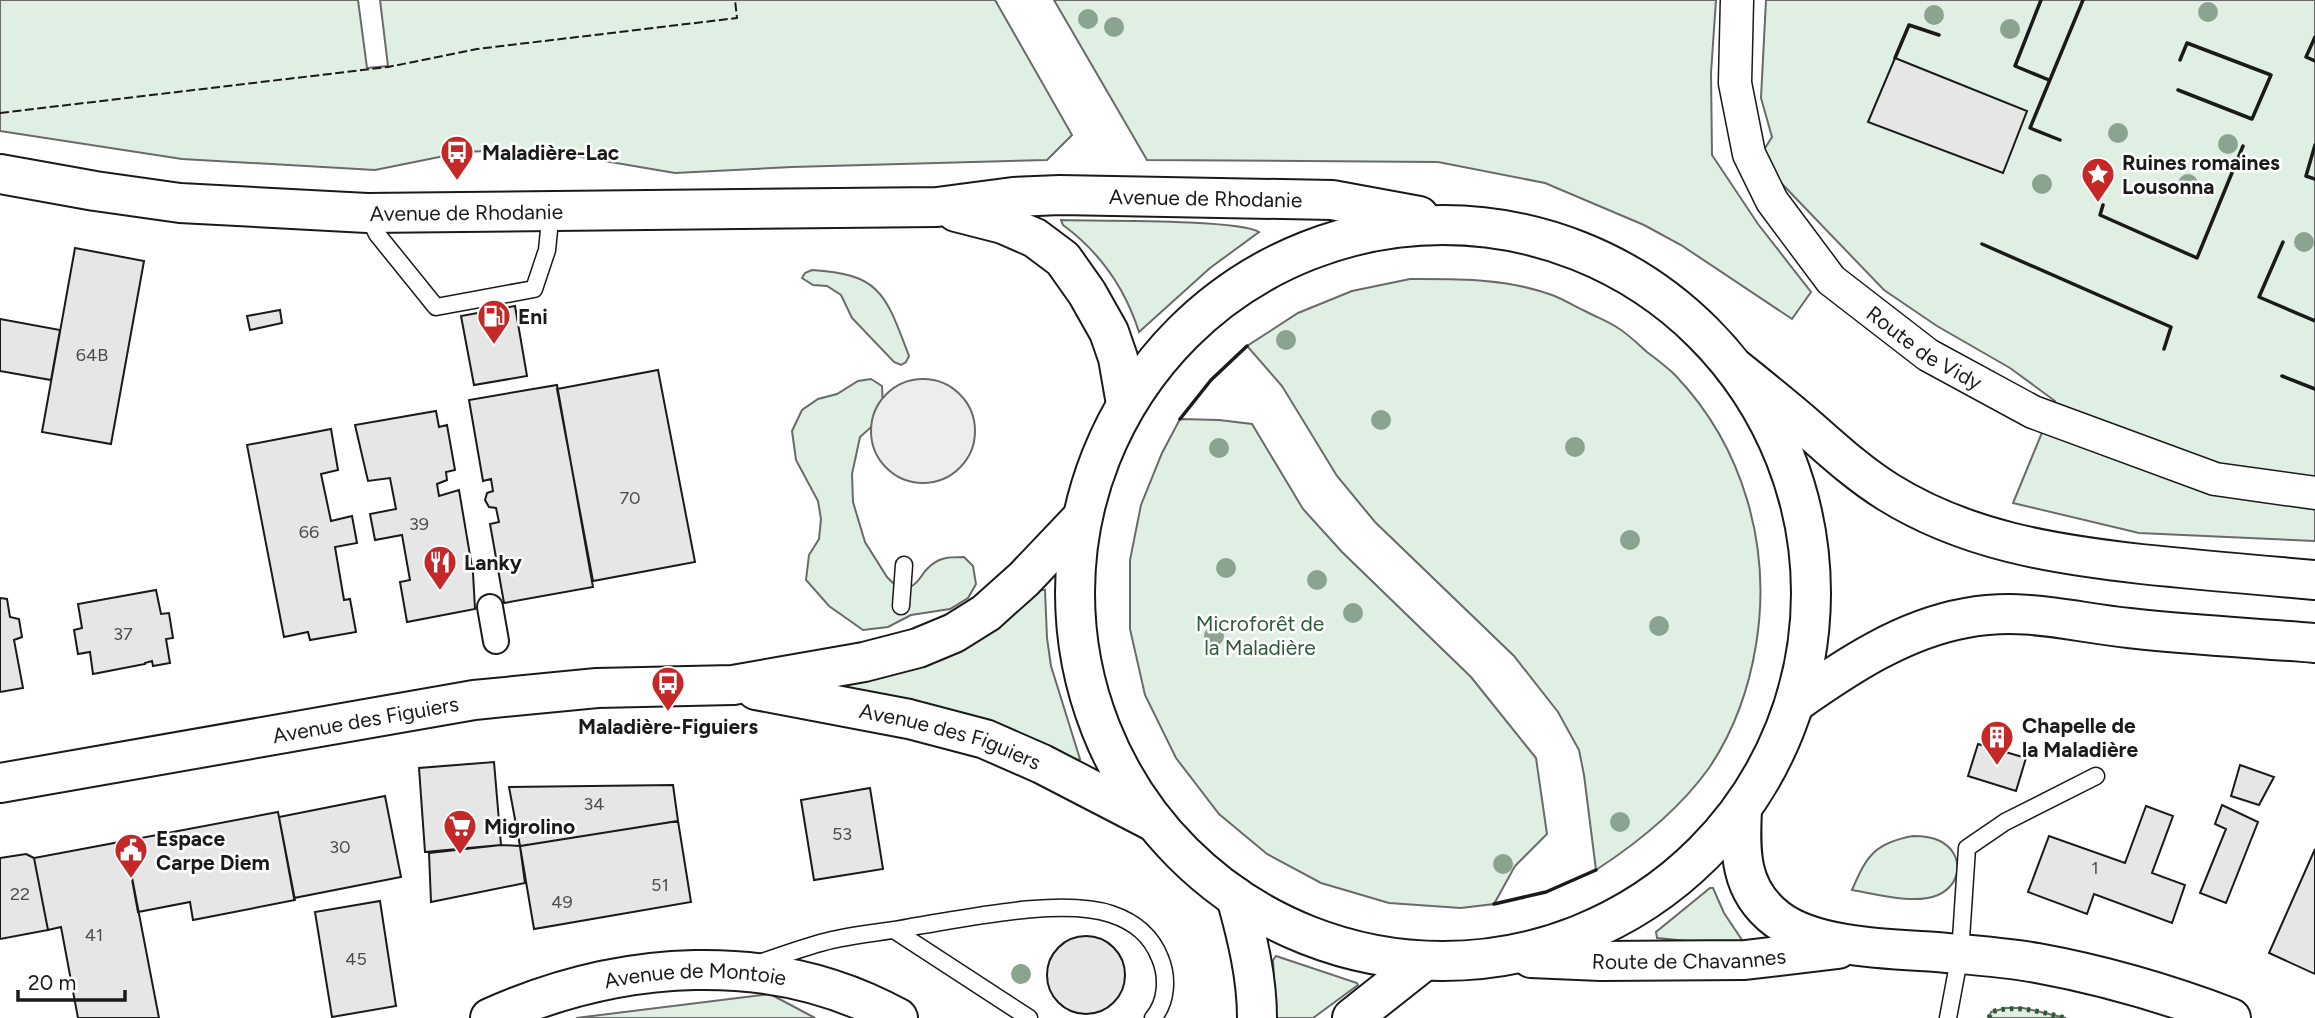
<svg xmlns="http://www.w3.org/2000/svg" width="2315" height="1018" font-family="Figtree,sans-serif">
  <rect width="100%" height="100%" fill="#fff"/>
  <!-- green -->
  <path fill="#e0efe3" stroke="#6a6a6a" stroke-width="2" d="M0,0H358L367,68L388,66L380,0H995L1072,135L1047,160L792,167L675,173L575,156L509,150L464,152L375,170L182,159L0,131Z
    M1054,0H1716L1711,73L1712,155L1758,224L1811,292L1792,319L1681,245L1644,225L1545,183L1438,162L1147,160Z
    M1766,0H2315V541L2139,533L2013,503L2055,401L2010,368L1937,326L1884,290L1758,159L1772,137L1761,98Z
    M1061,220C1094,221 1239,219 1259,232L1210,268L1139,332C1125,288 1101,253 1063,225Z
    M812,270C882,274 886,296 909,356L906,362L901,365L894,362L852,318L841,295L827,286L813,285L802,278L805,273Z
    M1410,279C1458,279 1505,278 1552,295C1563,299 1574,306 1585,311C1596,317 1608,321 1618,328C1628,334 1638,344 1647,352C1656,359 1667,367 1675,375C1744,447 1772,548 1756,645C1749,688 1734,731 1709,768C1679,810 1639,842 1596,870L1584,775L1579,750L1558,712L1514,656L1375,522L1337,476L1282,386L1247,346L1298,313L1352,291Z
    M871,379L882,386L883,410L878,421L860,437L852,474L853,502L865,542L887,577L895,585L912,586C920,581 921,575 927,569C938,557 949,557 964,557L973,566L976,584L968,598L950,609L911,615L888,627L863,630L829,606L806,580L809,555L819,539L821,519L818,501L796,460L792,431L802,410L818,399L837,394L858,381Z
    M1180,419L1219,420L1252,424L1303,509L1342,552L1471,677L1536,758L1547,834L1515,866L1494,904L1461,908L1389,903L1321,883L1267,854L1219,814L1176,758L1145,695L1130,629V560L1141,505L1162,453Z
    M1041,590H1045L1047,638L1051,666L1080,759L1077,760C995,721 919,695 828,689L1010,615Z
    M1913,836C1922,836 1932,837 1940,841C1964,853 1963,884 1938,895C1916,905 1876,894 1852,890C1867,855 1875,843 1913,836Z
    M1710,888H1713L1724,913L1744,943L1698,942L1657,938L1656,932Z
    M1276,956L1357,983L1358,985L1313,1018H1276L1273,960Z
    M770,994L815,1018H576Z
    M2006,1008H2023L2066,1018H1989L1991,1012Z"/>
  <!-- parking -->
  <path fill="#ededed" stroke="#6a6a6a" stroke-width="2" d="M871 431a52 52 0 1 1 104 0a52 52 0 1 1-104 0Z"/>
  <!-- building -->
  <path fill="#e6e6e6" stroke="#1a1a1a" stroke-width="2" d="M1895,58L2027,111L2003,173L1868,122Z
    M75,248L144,261L111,444L42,432Z
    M515,306L527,376L474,385L461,316Z
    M280,310L282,323L250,330L247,316Z
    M0,319L60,330L51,380L0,371Z
    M658,370L695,562L593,581L557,389Z
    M557,385L593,587L504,603L490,524L499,522L496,508L489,507L485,500L487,493L493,491L491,479L483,481L469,400Z
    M436,411L439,427L447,425L455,470L446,472L447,480L437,484L439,496L459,490L473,573L475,609L407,622L400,582L410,580L402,535L375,540L370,514L396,509L390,478L368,481L355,425Z
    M331,429L338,470L321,474L331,521L352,516L357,543L335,547L344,600L350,599L356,632L310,640L308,632L284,637L247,445Z
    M156,590L161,614L169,613L173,638L166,639L170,663L153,666L152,661L145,663V664L93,674L90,652L78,654L74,630L82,628L78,604Z
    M0,598L7,599L10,617L19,619L22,637L14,640L23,688L0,692Z
    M1978,744L2026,758L2016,791L1968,776Z
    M494,762L501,845L425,852L419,768Z
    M2240,765L2274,777L2259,805L2231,796Z
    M673,785L678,821L520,846L509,787Z
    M870,788L883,869L814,880L801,800Z
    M385,796L401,877L294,898L279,817Z
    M2222,805L2258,822L2226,903L2200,893L2226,829L2215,824Z
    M2146,806L2173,816L2152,873L2185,885L2172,923L2094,894L2087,914L2028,892L2049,836L2125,863Z
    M278,812L295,900L193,920L190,902L138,912L125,841Z
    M678,821L691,902L534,929L520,846Z
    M125,841L159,1018H78L61,927L48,930L34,858Z
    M501,845L520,846L525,883L431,902L429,853Z
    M2315,849V974L2269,953Z
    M26,854L34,858L48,930L0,939V858Z
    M380,901L396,1006L332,1017L315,912Z
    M1047 975a39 39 0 1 1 78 0a39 39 0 1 1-78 0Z"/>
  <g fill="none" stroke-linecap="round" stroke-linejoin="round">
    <defs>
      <path id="service" d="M368,215L377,234L436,307L534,289L547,250L551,211
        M901,606L904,565
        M894,930L1029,1018
        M756,964C781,956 806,946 832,940C858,934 885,932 911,927C963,919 1061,897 1111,914C1135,922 1151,935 1160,958C1168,977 1167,1002 1153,1018
        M1948,1018L1960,954L1967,848L2005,822L2096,776"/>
      <path id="pedestrian" d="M490,607L496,641"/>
      <g id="minor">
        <path id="s1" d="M1737,0L1735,83L1749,154L1772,201L1831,280L1928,355L2033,412L2215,479L2315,493"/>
      </g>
      <g id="tertiary">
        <path id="s2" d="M756,690L909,719L985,739L1042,764L1154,822"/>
        <path id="s3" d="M0,783L474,700L597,688L733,685L864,662L918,648L954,633L986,613L1024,579L1081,519"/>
        <path d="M1236,897C1247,936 1257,977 1257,1018"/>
        <path id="s4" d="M490,1018C619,960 771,948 898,1018"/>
        <path d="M1352,1018L1424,961"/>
      </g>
      <g id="secondary">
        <path id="s5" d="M0,174L95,191L180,203L367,213L937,207L1013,197L1060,195L1332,200L1419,216"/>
        <path d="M956,212L1003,224L1035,238L1063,259L1087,293L1109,332L1118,358L1126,404"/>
        <circle cx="1443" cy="593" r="368"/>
        <path d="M1742,809C1740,852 1739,890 1777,919C1815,948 1890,949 1936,952C1970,955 2004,957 2037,963C2103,975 2168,994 2231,1018"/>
        <path id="s6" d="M1531,958L1601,961L1745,960L1838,949"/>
      </g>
      <path id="motorway" d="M1735,368C1760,388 1785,408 1809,429C1834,451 1859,474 1888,492C1965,540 2052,554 2141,564C2199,570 2257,575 2315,580
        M1795,703C1846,667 1903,629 1966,618C2025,607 2071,622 2129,628C2191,635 2253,638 2315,643"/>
    </defs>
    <!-- service casing -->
    <use href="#service" stroke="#1a1a1a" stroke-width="19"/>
    <!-- pedestrian casing -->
    <use href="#pedestrian" stroke="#1a1a1a" stroke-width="28"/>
    <!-- minor casing -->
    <use href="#minor" stroke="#1a1a1a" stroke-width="35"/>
    <!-- tertiary casing -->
    <use href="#tertiary" stroke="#1a1a1a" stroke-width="42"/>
    <!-- secondary casing -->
    <use href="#secondary" stroke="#1a1a1a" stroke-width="42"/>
    <!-- motorway casing -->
    <use href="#motorway" stroke="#1a1a1a" stroke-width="42"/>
    <!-- service -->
    <use href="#service" stroke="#fff" stroke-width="16"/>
    <!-- pedestrian -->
    <use href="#pedestrian" stroke="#fff" stroke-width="24"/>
    <!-- minor -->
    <use href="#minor" stroke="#fff" stroke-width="32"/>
    <!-- tertiary -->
    <use href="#tertiary" stroke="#fff" stroke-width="38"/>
    <!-- secondary -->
    <use href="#secondary" stroke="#fff" stroke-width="38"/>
    <!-- motorway -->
    <use href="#motorway" stroke="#fff" stroke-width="38"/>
    <!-- hedge -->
    <path stroke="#2b5a34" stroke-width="5" stroke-dasharray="3.5 5" stroke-linecap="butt" d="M1989,1018L1991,1012C2017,1004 2040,1012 2066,1018"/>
    <!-- fence -->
    <path stroke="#1a1a1a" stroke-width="2" stroke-dasharray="9 3.5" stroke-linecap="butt" d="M0,113L388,67L477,49L737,18L735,0"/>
    <!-- wall -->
    <path stroke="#1a1a1a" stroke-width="3.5" d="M2041,0L2015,66L2049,80
      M2315,37L2306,57L2315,61
      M1895,58L1909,25L1939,35
      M2178,90L2252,119L2271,75L2187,43L2180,60
      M2060,140L2030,128L2083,0
      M2315,145L2306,176L2315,179
      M2103,205L2100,215L2197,258L2243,146
      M2283,242L2259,297L2315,321
      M1982,244L2171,327L2164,349
      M2282,376L2315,389
      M1180,419L1211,380L1247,346
      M1494,904L1546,892L1596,870"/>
  </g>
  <!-- trees -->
  <g fill="#8aa48f">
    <circle cx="2208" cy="12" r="10"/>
    <circle cx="1934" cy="15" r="10"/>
    <circle cx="1088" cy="19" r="10"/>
    <circle cx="1114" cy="27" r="10"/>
    <circle cx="2010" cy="29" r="10"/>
    <circle cx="2118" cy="133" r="10"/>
    <circle cx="2228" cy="144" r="10"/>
    <circle cx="2042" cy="184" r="10"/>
    <circle cx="2188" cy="184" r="10"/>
    <circle cx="2304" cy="242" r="10"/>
    <circle cx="1286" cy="340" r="10"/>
    <circle cx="1381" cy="420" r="10"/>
    <circle cx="1575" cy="447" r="10"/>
    <circle cx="1219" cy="448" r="10"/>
    <circle cx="1630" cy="540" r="10"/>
    <circle cx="1226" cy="568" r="10"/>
    <circle cx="1317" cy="580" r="10"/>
    <circle cx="1353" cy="613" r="10"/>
    <circle cx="1659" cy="626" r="10"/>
    <circle cx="1214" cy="636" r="10"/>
    <circle cx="1620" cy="822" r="10"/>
    <circle cx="1503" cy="864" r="10"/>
    <circle cx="1021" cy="974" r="10"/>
  </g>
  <!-- icons -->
  <defs>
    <symbol id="bus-pin" viewBox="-11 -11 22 30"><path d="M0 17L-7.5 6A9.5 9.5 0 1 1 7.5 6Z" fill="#c62828" stroke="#fff"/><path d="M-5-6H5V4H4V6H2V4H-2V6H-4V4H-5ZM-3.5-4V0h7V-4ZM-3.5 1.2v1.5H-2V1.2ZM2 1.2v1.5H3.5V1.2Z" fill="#fff"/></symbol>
    <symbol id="sight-pin" viewBox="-11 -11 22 30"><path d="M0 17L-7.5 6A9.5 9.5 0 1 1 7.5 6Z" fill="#c62828" stroke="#fff"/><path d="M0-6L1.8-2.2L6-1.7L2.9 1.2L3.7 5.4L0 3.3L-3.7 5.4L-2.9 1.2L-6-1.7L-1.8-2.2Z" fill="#fff"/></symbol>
    <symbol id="fuel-pin" viewBox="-11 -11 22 30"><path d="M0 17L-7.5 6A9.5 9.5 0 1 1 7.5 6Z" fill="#c62828" stroke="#fff"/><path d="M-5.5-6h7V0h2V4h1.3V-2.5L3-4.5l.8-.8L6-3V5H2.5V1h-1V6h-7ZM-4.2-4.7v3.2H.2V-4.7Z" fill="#fff"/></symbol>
    <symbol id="restaurant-pin" viewBox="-11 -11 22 30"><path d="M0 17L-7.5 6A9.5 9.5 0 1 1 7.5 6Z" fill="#c62828" stroke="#fff"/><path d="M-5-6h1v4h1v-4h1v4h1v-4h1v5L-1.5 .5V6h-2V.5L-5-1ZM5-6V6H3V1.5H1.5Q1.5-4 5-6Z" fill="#fff"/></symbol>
    <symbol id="building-pin" viewBox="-11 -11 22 30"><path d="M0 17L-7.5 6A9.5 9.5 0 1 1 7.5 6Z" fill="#c62828" stroke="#fff"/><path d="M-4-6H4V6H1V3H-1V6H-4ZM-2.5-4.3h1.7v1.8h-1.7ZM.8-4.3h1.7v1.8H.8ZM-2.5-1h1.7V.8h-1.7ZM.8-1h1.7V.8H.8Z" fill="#fff"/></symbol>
    <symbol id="supermarket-pin" viewBox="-11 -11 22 30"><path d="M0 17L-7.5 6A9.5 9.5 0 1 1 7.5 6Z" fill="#c62828" stroke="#fff"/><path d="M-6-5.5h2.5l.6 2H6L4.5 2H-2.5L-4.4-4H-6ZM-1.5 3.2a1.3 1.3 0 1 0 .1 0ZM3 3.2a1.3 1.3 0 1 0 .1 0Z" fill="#fff"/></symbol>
    <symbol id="civic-pin" viewBox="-11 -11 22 30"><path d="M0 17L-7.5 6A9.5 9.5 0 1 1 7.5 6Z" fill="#c62828" stroke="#fff"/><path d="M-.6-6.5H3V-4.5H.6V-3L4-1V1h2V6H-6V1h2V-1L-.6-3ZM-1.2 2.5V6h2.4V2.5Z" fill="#fff"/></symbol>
  </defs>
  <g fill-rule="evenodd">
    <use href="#bus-pin" x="438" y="133" width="38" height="52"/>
    <use href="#sight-pin" x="2079" y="155" width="38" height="52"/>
    <use href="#fuel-pin" x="475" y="297" width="38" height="52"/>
    <use href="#restaurant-pin" x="421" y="543" width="38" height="52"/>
    <use href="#bus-pin" x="649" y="664" width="38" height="52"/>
    <use href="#building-pin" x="1978" y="718" width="38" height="52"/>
    <use href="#supermarket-pin" x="441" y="807" width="38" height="52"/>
    <use href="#civic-pin" x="112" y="831" width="38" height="52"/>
  </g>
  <g text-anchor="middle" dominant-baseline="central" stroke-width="5" stroke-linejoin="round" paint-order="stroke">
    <!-- number labels -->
    <g font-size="18" fill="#4d4d4d">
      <text x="92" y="355">64B</text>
      <text x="630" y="498">70</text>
      <text x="419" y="524">39</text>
      <text x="309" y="532">66</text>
      <text x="123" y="634">37</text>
      <text x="594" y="804">34</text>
      <text x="842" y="834">53</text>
      <text x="340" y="847">30</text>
      <text x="2095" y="868">1</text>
      <text x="660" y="885">51</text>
      <text x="20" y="894">22</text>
      <text x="562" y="902">49</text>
      <text x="94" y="935">41</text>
      <text x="356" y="959">45</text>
    </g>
    <!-- poi labels -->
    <g font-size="21" font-weight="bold" fill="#1a1a1a" stroke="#fff" text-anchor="start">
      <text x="482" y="152">Maladière-Lac</text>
      <text x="2122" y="162">Ruines romaines<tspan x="2122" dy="24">Lousonna</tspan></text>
      <text x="518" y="316">Eni</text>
      <text x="464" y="562">Lanky</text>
      <text x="2022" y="725">Chapelle de<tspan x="2022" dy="24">la Maladière</tspan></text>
      <text x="668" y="726" text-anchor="middle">Maladière-Figuiers</text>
      <text x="484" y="826">Migrolino</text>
      <text x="156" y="838">Espace<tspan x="156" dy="24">Carpe Diem</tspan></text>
    </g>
    <!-- street labels -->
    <g font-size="21" fill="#1a1a1a" stroke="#fff">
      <text stroke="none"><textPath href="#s5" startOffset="1209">Avenue de Rhodanie</textPath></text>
      <text stroke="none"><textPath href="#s5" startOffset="469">Avenue de Rhodanie</textPath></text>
      <text stroke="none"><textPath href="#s1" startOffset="422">Route de Vidy</textPath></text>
      <text stroke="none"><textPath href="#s3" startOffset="371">Avenue des Figuiers</textPath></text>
      <text stroke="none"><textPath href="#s2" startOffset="200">Avenue des Figuiers</textPath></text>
      <text stroke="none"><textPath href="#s6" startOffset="158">Route de Chavannes</textPath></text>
      <text stroke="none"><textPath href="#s4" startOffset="212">Avenue de Montoie</textPath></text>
    </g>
    <!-- park labels -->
    <g font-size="21" fill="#2b5a34" stroke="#fff">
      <text x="1260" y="623">Microforêt de<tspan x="1260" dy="24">la Maladière</tspan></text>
    </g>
  </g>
  <!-- scale -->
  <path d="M18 990v10h107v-10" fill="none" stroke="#1a1a1a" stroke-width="3.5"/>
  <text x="28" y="990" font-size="21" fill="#1a1a1a" stroke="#ffffff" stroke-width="5" paint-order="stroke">20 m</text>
</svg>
